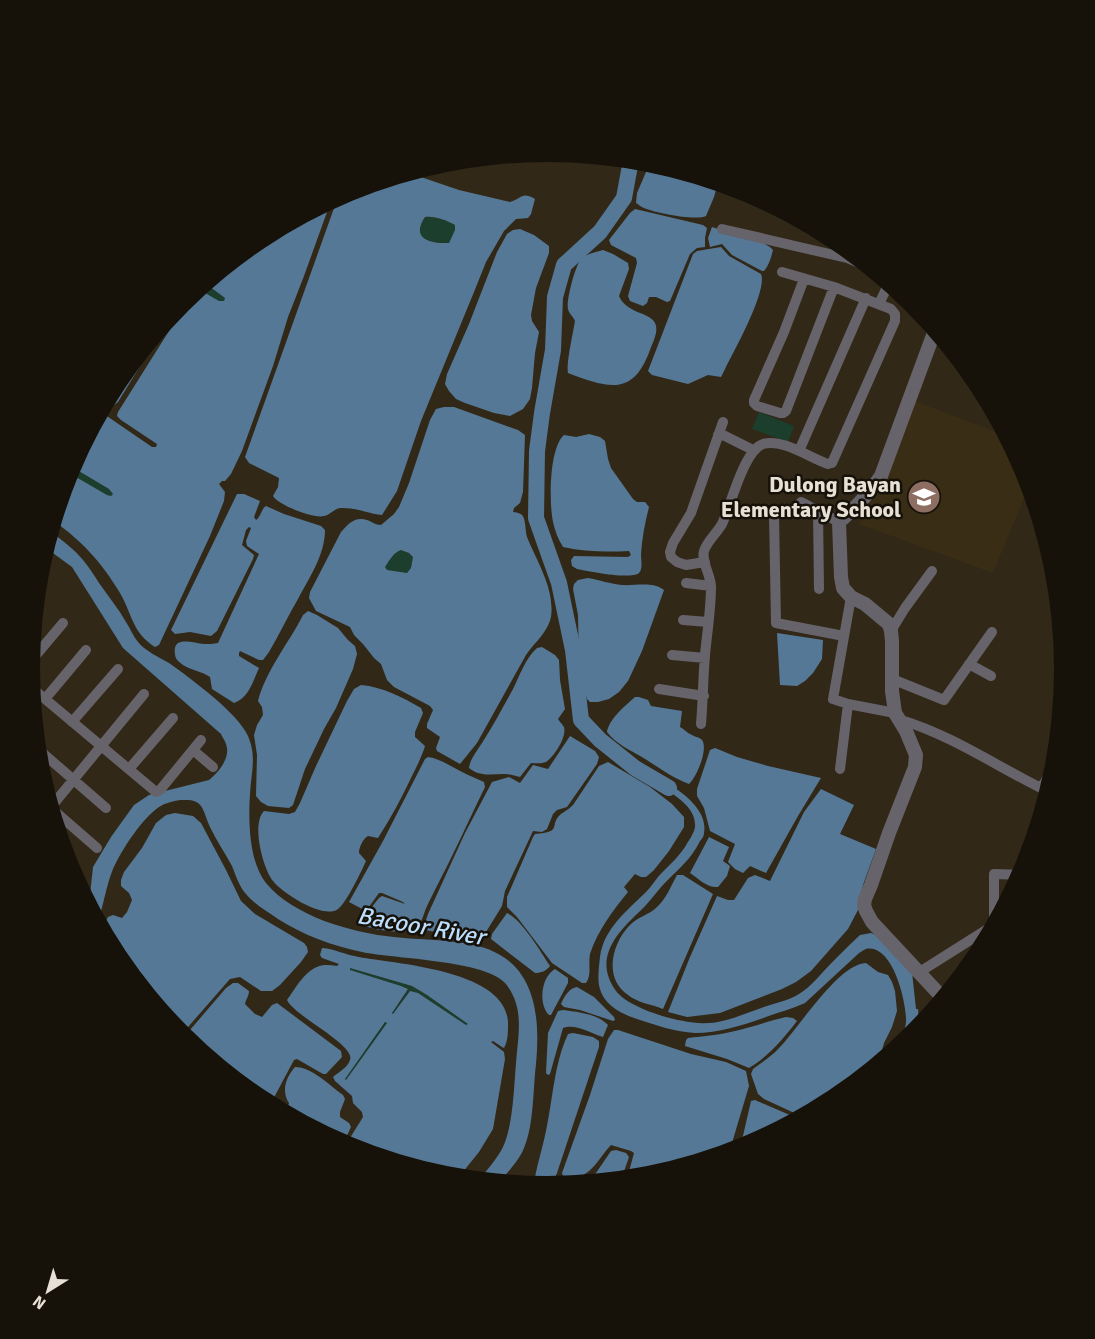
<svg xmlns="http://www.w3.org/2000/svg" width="1095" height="1339" font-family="Signika,sans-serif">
  <rect width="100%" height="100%" fill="#322818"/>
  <!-- built -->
  <path fill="#392d15" d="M912,400L1007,436L1026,472L1030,484L993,573L859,524L887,469Z"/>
  <!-- green -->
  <path fill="#1c3e2d" d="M425,217C436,216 445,220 455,225L456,230L449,243C430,243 410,240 425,217Z
    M206,284L225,298L224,301H219L198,290Z
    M759,412L794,426L788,442L752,429Z
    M72,467L109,489L113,494L111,496L107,495L69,473Z
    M401,550L409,553L413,557L411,568L407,573L387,570L385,567C389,561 393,553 401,550Z
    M350,968L412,986L427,995L468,1024L466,1026L418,993L410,991L393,1014L392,1013L408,989L401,986L349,970Z
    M385,1022L387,1023L346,1080L344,1079Z"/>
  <!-- water -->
  <path fill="#557896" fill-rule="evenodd" d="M651,163L718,183L714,197L706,216C696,221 656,213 644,208C641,207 638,204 636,203L637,193L649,165Z
    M409,173L459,190L510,202C522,199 521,191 535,199L531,214L528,218L516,219L504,231L486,262L474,292L421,421L397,491L382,515C369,514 355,507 340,508C334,509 330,515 324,516C314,519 278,505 273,496L278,487L279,478L249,463L245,457L338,197L350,191ZM425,217C436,216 445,220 455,225V230L449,243C431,244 410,239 425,217Z
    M331,201L304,276L288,317L273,366L242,451L231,474L225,481H222L219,484L225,492L224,501L210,536L159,645L155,647C132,632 133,616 120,593C102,563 83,542 54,521L69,473L107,495L111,496L113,494L109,489L72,467L101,412L152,447H156L157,444L121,420L117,416L118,412L169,331L190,300L189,297L200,290L219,301H224L225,298L206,284L260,239Z
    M635,209L703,225L707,228L705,238V247L697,248L690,254L670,301L667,302L656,297H649L647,303L643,306L630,301L628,296L637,263L636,258L611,245L609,240L630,213Z
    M712,227C728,233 762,238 773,250C771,258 769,265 764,271H762L732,255L722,244L710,247L708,238Z
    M520,229L534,235L549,246V253L536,288L531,315L532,321L539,332L535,353L532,388L530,399L523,409L510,416L494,413L465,403L456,399L449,391L445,384L447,374L469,324L497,252L507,234L513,230Z
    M721,247L729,256L761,274C768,290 734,351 725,369L721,377L708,375L688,384L652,375L648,371L693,254L697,251Z
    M603,250L613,254L628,263L629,269L619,296C627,314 650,312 655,323C659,331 653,342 650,350C633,397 608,388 568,373C566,364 573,333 575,321C573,316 569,314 568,309C566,301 575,266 581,259C586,254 596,252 603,250Z
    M169,319L118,402L110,408L105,406L117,382Z
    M444,407H454L518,430L525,435L523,492L520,503L514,508L513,512C515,512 520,513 522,515C526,519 525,531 527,537C537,562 555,589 551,617C548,632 534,643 526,655L477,743L460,764L437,751L436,748L440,737L427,728V724L433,710L430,706L394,687L387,680L381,664L374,658L363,644L354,635L350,627L316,611L309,598L310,592L341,532C348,524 355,516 367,520C373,522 375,525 381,525L394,514L399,507L409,483L430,420L436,409ZM401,550L409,553L413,557L411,568L407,573L387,570L385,567C389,561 393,553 401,550Z
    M589,434L600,437L605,441L608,459L611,468L633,499L637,502H645L649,507C645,523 642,538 641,554C641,560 643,569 639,573C630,580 588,571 577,569L572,566L571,560L574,556L628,557L631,555L629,551C607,552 585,552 563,547C558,539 555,531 553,522C549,503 549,448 564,435L576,437Z
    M237,494H244L260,501L254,517L256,520C261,517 261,509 266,506L284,514L321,526L325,530C325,555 309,578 298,599C288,616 279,635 269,652L263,660H259L242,652L240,651L239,653V656L259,668C253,681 249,698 234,703L212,689L210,677C201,671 191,670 183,665C179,662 175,659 175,654C172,635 193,643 204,644C208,644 214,644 218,643L259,554L247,546L246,541L251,528L249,527L246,530L242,545L254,555L253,559L217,631L211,636L190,632L175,634L171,630Z
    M51,532C62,540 74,549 83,560C89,567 94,575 99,583C108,596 118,608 126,622C130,628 133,636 138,642C144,650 160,658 169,663C190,678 238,713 248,736C255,753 253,765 251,782C248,812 247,859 266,883C293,916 352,933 394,937C420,940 447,939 473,945C534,957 541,1012 536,1064C533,1089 534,1125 524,1148C519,1161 508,1171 500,1182L479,1180C487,1170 497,1159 503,1147C513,1126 514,1087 516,1063C518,1035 525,1009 506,984C486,960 395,959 362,952C333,946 303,935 278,919C268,912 254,904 246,894C239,886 236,876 232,866C225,853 216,840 210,827C206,819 204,807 198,803C193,799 185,800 180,800C173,801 165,803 159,807C141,820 122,849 113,869C106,886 104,904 98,921L89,904L93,867L111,837L134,805L149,795L209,780C219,772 231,757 226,744C225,740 222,737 221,734L123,648L72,567L46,548Z
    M588,578C599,580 611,584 622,585C635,586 653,581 664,590L642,651L628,681L619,692L609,699L598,702H590L587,699L579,672L578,615L573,589L574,584L578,580Z
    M308,611L317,615L338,628L348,640L355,646L357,654L353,669L336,708L324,729L305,769L293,805L289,808L268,806L261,802L256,796L257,755L254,735L257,725L263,715L262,707L258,701C266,670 289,643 303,615Z
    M777,633L823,640L822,659L813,673L805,681L797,686L780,685Z
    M542,647L555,655L559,660L560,680L565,709L558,719C559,721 563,725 564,727C567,737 554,757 546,762C541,764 536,763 531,763L520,777C515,776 510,774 504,774C491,774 480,777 469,768C470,759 477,751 482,743C493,726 503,707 513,689C520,675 525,659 537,648Z
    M361,685C383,687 402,697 421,708L423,713L415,732V737L425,746C422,756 417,766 412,776C402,797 391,818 378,838L368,836C363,839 359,847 359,853L366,861C361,872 347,902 338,909C324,920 282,893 273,881C263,868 251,824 264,811L289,814L295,812L300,803L316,766L347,701L354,689Z
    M635,697H639L648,700L651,706L682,711L680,727C684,729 687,733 692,735C695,737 698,737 701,739C710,747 696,778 689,784C671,777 658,767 642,757C630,750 616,744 607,732C609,719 625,706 635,697Z
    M570,736L595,751L599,757L597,764L567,807L557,810L553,814L547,829L542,832L533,831L505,891L502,906L486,932C474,940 440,933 425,930L423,929L428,914L465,833L492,782L509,777L520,783L533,765L548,769Z
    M715,748L737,757L768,766L821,778L798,816L766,873L750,866L743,873L735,869L728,862L735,844L710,831L704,808L697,796V789L710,750Z
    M428,757C442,759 453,768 466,774C472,777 478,779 484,782L485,787C474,809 464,832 453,854C445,871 436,887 428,904C424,911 422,925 415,929C406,935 371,930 361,924L360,919L367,913L379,898L382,896L405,904L403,902L382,893H379L366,911L349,902L383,841L425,759Z
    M608,762L650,787L672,804L684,817V827L669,851L654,870L646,877H641L635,874L624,887L628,892C613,910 597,932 590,954C588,964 592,974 586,983H582L552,963L517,917L507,907V897L533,837L535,834C564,832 548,825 561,814C565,811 569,809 573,805L599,766Z
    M653,775C672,785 709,806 704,833C704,836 702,839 700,841C691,860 676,871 662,886C654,895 647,905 638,913C616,934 593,959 616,991C630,1009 677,1022 699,1023C722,1025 743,1014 764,1007C776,1003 791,1000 802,992C809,987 816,980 822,973C834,960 847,947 860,935L871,933L878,936L912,972L916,1009H918C920,1033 914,1035 897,1049C901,1041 905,1032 906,1022C907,1004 893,943 866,949C865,949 859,953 858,954L805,1003C792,1009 779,1012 766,1017C743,1025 719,1033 695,1033C676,1032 655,1025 637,1019C622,1014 605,1006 600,989C597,981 599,966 600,957C604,928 627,911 646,892C651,887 654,882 658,877C667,867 677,859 685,847C688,841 694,834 695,827C697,804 666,790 649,780Z
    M821,789L854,805L840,834L876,849L863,885L858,910L848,929L811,971L796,982L782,989L720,1013L687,1017L668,1012L690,957L717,896L728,900H734L748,878L755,875L770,881L804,812Z
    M175,813L193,816L201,823L226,870L241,901L255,914L304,943L307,947L308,952L301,962L280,985L272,991H261L240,977L230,979L181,1035L117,957L102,928L108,917L113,915L122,918L127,912L132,900L129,893L121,886V880L124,872L142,848L156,823L166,815Z
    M709,837L729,847L723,861L730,866L727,876L718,887C707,888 699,879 690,873Z
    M677,875H683L713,894L663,1009C651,1004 638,1003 628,995C603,978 612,943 630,925C639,916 649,915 657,907C666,899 671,886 677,875Z
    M507,913C522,920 541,952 550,966C546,971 541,973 535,973L491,939L492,934Z
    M322,948C335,949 346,955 359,957C396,964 510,970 508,1025C508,1032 508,1041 504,1048L502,1047L493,1041L491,1042L504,1052L505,1059L493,1129L479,1152L458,1178L446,1177L345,1146L363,1117L362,1112L353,1103L352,1096L335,1081L333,1077C339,1072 348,1067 350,1060C356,1045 294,1016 287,1000C295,989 304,972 317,967C323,964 330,965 337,966L339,964L322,958L320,955ZM350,968L412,986L427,995L468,1024L466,1025L418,993L410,991L393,1014L392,1013L408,989L401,986L350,970ZM385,1022L387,1023L346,1080L345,1079Z
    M866,963L878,972L888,975L892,982L895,991L897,1011L892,1027L884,1043L882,1050L884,1060L835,1100L803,1117L764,1099L758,1094L751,1074L753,1069C762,1062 771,1057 779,1048C799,1028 838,964 866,963Z
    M555,969L568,978V983L551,1015H549C538,1004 541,977 555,969Z
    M233,983H238L249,991C249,996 246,999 245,1004L255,1014L262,1017L272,1005L277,1003L341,1051L342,1057L326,1074H323L297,1059L294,1060L270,1105L260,1100L184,1037L226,988Z
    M577,987L594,997L614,1017L615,1020L613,1021L580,1010L564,1007L561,1004C564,997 569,988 577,987Z
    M563,1010C578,1012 598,1014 608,1025L603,1037C591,1033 575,1023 563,1028L550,1074L548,1075L546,1073L548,1033L558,1011Z
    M786,1017L793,1018L797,1021C783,1039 768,1057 749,1068L727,1059L685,1046L686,1040L688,1038C704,1036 720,1035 735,1031C752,1027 769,1021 786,1017Z
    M614,1030H618L691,1054L726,1062L746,1071L749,1086L729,1153L648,1177L627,1179L634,1153L631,1151L611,1145C597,1160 588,1184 563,1176L562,1173L590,1095L608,1039Z
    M573,1033L593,1037L599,1041V1047L557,1173L553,1182C546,1183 541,1180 535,1177C538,1161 543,1146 546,1131C553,1098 554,1064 568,1034Z
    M295,1067C312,1067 329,1085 343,1095L345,1099L340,1112V1117L349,1123L351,1127L343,1144L286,1114L289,1103C281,1091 286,1077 295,1067Z
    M755,1100L799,1119L740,1149L751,1101Z
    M616,1150L626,1153L629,1157L621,1180L586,1183L596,1173L611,1151Z
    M510,1175L538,1186L504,1183Z"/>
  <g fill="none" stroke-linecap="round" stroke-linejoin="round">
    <!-- river -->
    <path stroke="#557896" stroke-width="16" d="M631,160L624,198L600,232L564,265L555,297L553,350L542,413L537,451L536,518L559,583L573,650L581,720L600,740L635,768L669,788"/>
    <!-- minor -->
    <path stroke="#66636b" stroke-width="10" d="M722,229L847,258L871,268
      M804,279L784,332L754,400V403L757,406L780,413H783L786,411L834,287
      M879,304L889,283
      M718,435L721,434L753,450
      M799,451L866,298
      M801,502L839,522
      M818,510L819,589
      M774,514L776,623L844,636
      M705,562L686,565L677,562L671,557L670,552L673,543L691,513L723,422
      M686,583L711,586
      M851,597L833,699L848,704L895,713
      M683,620L708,622
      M891,631L905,608L932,571
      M672,655L705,658
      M31,661L63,623
      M969,664L991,676
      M892,679L944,700L992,632
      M32,688L156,792L160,790L201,740
      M659,689L704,696
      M45,699L86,650
      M901,720C954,736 999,768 1049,792
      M72,722L118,669
      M701,724C703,701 703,678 705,655C707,633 711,609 711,587C711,575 701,562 704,551C707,541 717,533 722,524C731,505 744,450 763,444C782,438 810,458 828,464L832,463L895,321V314L891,309L834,287L782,272
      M38,749L106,808
      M193,750L213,767
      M129,769L173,718
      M840,769L848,704
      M1041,788L1055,766
      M51,807L144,694
      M51,808L97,848
      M918,973L994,925V874L1022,875"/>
    <!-- tertiary -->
    <path stroke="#66636b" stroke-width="14" d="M935,330L881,476C867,496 857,506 839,522L841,577L843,588L851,597L865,604L889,624L891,631L892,641V691L895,713L906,731L916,755L915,767L889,833L871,885L865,899L864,905L866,911L872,922L940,995L945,997"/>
  </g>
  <!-- icons -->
  <defs>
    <symbol id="school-disc" viewBox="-11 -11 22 22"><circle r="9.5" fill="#8d6e63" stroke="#16120a"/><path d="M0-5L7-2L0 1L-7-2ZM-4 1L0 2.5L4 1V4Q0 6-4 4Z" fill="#fff"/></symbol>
  </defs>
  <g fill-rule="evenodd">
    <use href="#school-disc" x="905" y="478" width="38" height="38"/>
  </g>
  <g text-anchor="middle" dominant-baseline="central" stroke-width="5" stroke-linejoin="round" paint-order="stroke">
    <!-- poi labels -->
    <g font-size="22" font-weight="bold" fill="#e6e0d5" stroke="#16120a" text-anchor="end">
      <text x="901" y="484">Dulong Bayan<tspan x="901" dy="25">Elementary School</tspan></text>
    </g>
    <!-- water labels -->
    <g font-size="24" font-style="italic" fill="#bcdefc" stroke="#16120a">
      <text transform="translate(421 926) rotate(10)">Bacoor River</text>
    </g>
  </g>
  <!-- crop -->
  <path d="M0 0H1095V1339H0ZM40 669a507 507 0 1 1 1014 0a507 507 0 1 1-1014 0Z" fill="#16120a" fill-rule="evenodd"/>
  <!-- north arrow -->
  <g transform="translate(48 1291) rotate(217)" stroke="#16120a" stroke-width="4.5" paint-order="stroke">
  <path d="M0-4.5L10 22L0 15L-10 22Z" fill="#e6e0d5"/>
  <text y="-9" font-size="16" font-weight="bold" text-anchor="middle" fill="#e6e0d5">N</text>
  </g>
</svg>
